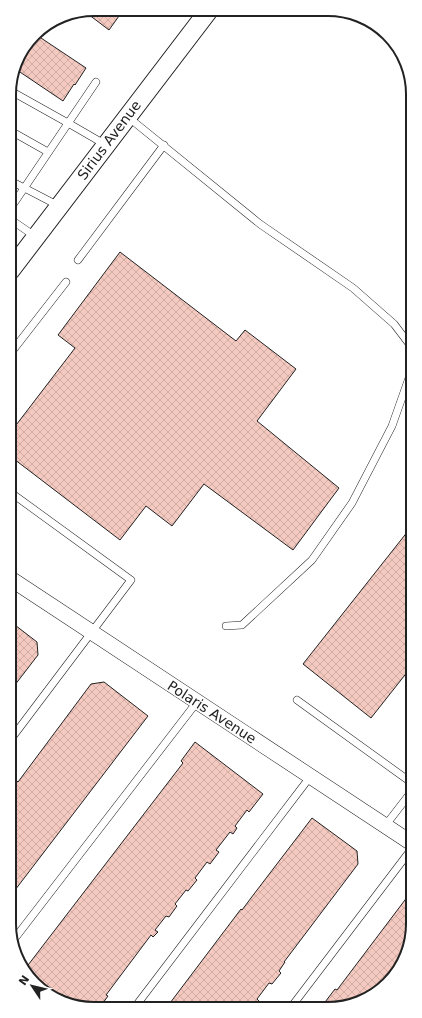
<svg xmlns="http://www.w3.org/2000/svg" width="422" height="1018" font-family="'DejaVu Sans',sans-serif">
  <defs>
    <pattern id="building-cross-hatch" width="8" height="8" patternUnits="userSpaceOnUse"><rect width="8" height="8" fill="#f3c9c0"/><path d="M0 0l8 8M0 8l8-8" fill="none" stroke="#d0aca5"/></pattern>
  </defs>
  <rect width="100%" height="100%" fill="#fff"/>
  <!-- building -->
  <path fill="url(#building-cross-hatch)" stroke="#222" d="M94,9H124L109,30L84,11Z
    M35,34L86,68L75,85L74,84L63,101L14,68L18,57Z
    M120,252L236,341L245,330L296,369L257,421L339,488L293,550L204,484L172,526L146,506L120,540L10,456V433L75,348L58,335Z
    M412,526V666L371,718L303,664Z
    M11,622L37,642L38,655L11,690Z
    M104,682L148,716L12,894L11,786L16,780L18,782L91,684Z
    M195,742L263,794L249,812L247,810L235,826L237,828L233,834L230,832L216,850L219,852L210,864L207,862L195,878L197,880L188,891L186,890L175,904L177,906L169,917L166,916L155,930L158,932L153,937L151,935L106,995L108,996L100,1007H78L34,984L25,969L183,763L181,761Z
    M312,818L357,851L358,864L284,962H285L279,971L281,973L272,984L269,983L257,999L259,1001L255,1007H167L241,909L242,910L254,894Z
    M411,892H413V929L392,980L350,1006H322L335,989L337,990Z"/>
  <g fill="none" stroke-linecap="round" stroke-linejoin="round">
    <defs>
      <path id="service" d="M9,90L68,123L106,145
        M128,117L260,224L353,288L394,324L410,345V375L392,426L352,503L312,560L242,625L226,626
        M9,130L48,152
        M9,180L59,206
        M10,209L96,82
        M10,219L36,237
        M78,260L164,145
        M10,354L66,282
        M10,492L131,580L11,739
        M297,700L412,783
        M385,826L412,791
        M12,942L197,702
        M292,1006L413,847
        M135,1007L310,777"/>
      <path id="minor" d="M11,579L413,844"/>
      <path id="tertiary" d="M10,271L209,10"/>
    </defs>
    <!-- service casing -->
    <use href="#service" stroke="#222" stroke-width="8"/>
    <!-- minor casing -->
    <use href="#minor" stroke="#222" stroke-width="16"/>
    <!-- tertiary casing -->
    <use href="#tertiary" stroke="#222" stroke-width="20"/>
    <!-- service -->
    <use href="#service" stroke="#fff" stroke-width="7"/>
    <!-- minor -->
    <use href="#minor" stroke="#fff" stroke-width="15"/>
    <!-- tertiary -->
    <use href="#tertiary" stroke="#fff" stroke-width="18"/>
  </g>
  <g text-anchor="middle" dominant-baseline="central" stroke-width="3" stroke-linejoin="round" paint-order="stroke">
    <!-- street labels -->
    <g font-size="14" fill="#222" stroke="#fff">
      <text transform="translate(109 140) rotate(-53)">Sirius Avenue</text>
      <text transform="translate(212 712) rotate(33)">Polaris Avenue</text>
    </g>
  </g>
  <!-- crop -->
  <path d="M0 0H422V1018H0ZM94 16H328A78 78 0 0 1 406 94V924A78 78 0 0 1 328 1002H94A78 78 0 0 1 16 924V94A78 78 0 0 1 94 16Z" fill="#fff" fill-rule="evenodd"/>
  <path fill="none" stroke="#222" stroke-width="2" d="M94 16H328A78 78 0 0 1 406 94V924A78 78 0 0 1 328 1002H94A78 78 0 0 1 16 924V94A78 78 0 0 1 94 16Z"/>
  <!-- north arrow -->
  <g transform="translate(32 986) rotate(305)" stroke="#ffffff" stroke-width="3" paint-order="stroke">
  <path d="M0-3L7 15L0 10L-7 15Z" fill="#222222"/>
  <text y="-6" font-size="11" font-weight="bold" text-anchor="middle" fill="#222222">N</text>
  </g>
</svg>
